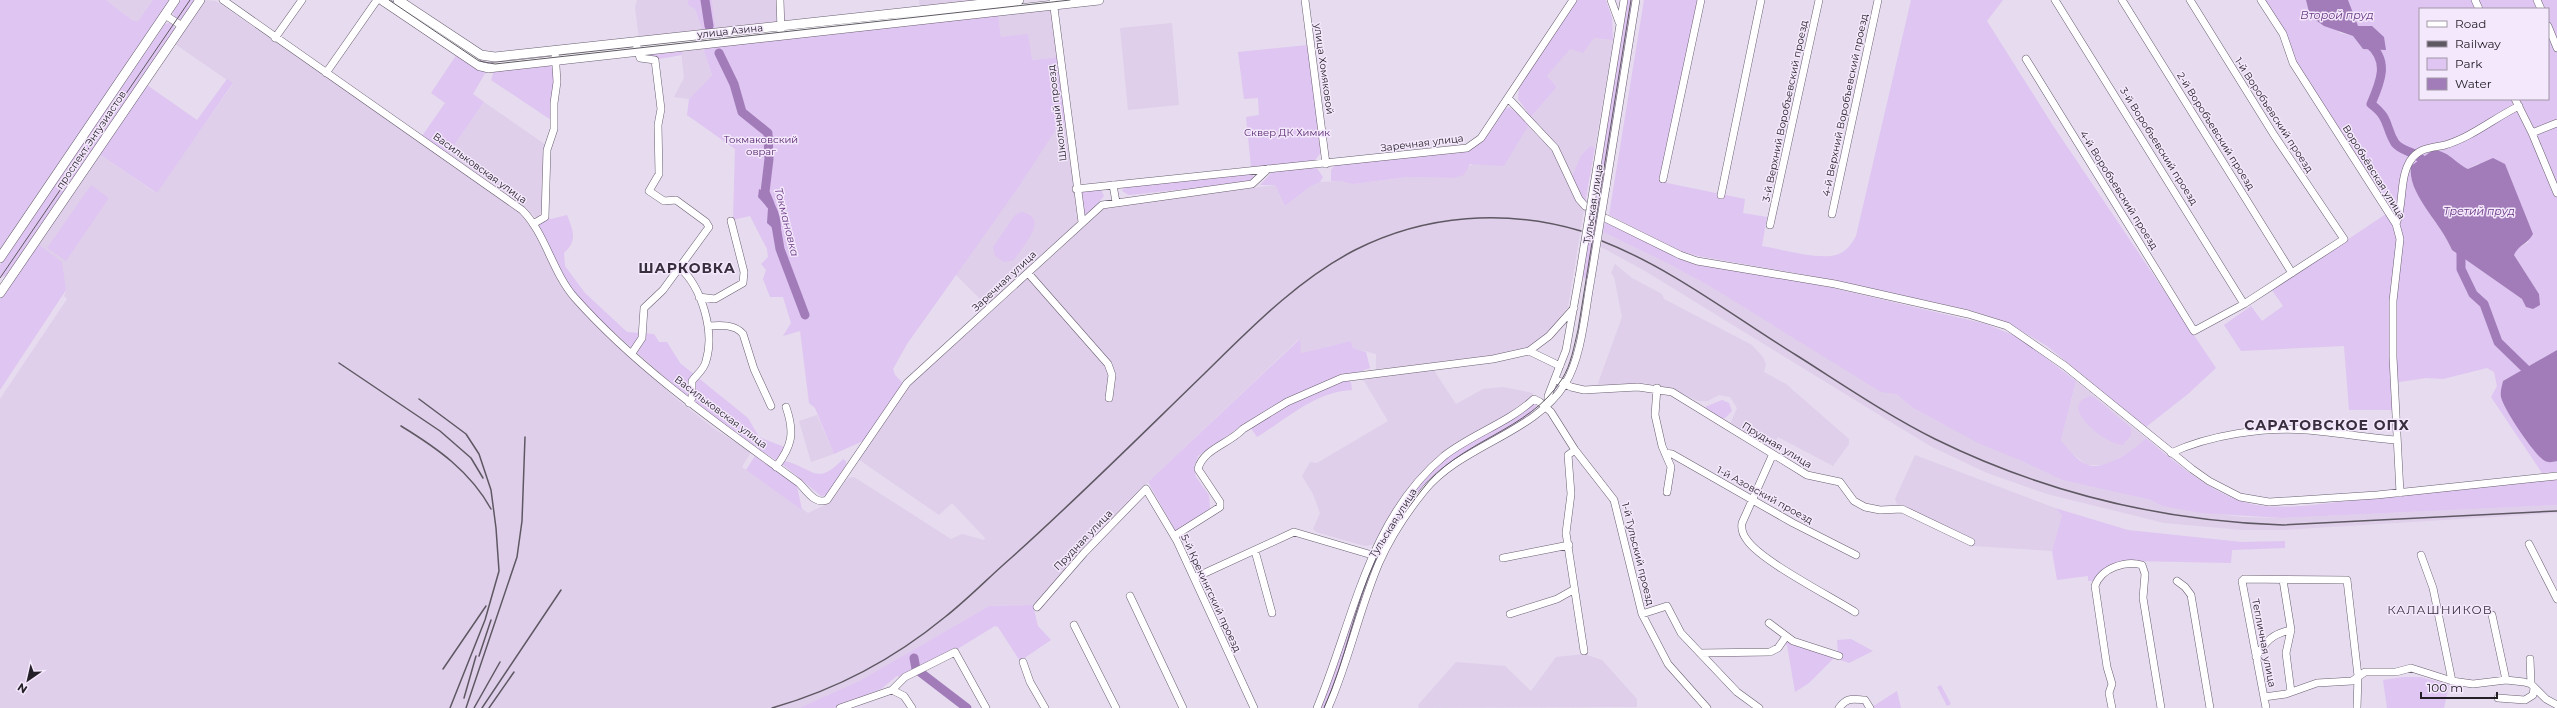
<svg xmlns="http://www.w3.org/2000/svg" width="2557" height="708" font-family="Montserrat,sans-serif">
  <rect width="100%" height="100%" fill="#e6dbef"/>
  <!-- built -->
  <path fill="#dfcfea" d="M106,0H153L138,21L132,20Z
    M205,0L216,1L520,212L531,226L566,291L610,338L674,397L716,430L751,452L742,467L808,513L829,503L848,478L854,477L951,539L962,534L984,540L985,538L952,503L939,515L858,459L909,385L1026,278H1029L1108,367L1110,383L1105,399L1111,395L1114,373L1033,274L1107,206L1275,185L1285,206L1311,186L1320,182L1340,181L1353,184L1408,177L1453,178L1530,123L1553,150L1584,209L1568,307L1548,334L1527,349L1513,354L1428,365L1376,369V354L1353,348L1351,341L1301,353L1299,339L1148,482L1033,605L989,606L859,681L799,708H0V399L67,299L64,296L66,290L38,244L99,154L156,193L233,84L175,44Z
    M637,0H688V5L695,9L703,32L639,40L635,7Z
    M712,0H776L777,23L716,31Z
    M919,0H991L920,7Z
    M1052,10L1059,57L1031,60L1001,37L998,14Z
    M1172,23L1179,105L1128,110L1120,28Z
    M1594,38L1613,40L1612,48L1595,147L1590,146L1581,155L1572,176L1557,146L1531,117L1557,87L1547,76L1570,48Z
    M703,48L712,75L689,99L674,97L684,78L681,50Z
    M484,102L546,145L542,216L536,218L524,206L520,205L448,154Z
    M1066,123L1078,221L988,307L955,274L1018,188L1054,131V125Z
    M1603,232L1669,264L1711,287L1881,391L1896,394L1913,408L1937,421L2062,480L2151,500L2162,506L2242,517L2282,518L2557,505V513L2283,530H2242L2164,523L2047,494L1987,473L1930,446L1645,271L1601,247Z
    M1615,264L1632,278L1662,294L1664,299L1752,345L1763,357L1766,364L1764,372L1786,384L1849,439V444L1833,466L1778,437L1769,452L1730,424L1737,408L1730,397L1719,395L1708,401H1698L1673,389L1644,383L1597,386L1622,317L1614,277L1611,273Z
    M1433,369L1456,404L1483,389L1503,387L1533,393L1532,399L1459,443L1376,544L1365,546L1316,532L1313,529L1320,513L1313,494L1302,476L1310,462L1317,463L1388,421L1361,376Z
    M2076,381L2146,438L2137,447L2107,465H2087L2070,452L2061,440Z
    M817,415L834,454L811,462L799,421Z
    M1915,455L2055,508L2062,515L2052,551L1973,546L1900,512L1895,499Z
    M1584,654L1602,660L1637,699V707L1419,708L1418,705L1456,662L1505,666L1531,691L1556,657Z"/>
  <!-- green -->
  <path fill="#dfc5f1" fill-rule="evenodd" d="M0,0H106L132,20L138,21L153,0H170L0,249Z
    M181,0H196L180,20L174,17L173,11Z
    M688,0H712L716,31L703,32L695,9L688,5Z
    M1576,0H1606L1612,18L1613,40L1594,38L1583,53L1570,49L1547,76L1557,87L1531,117L1518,99L1519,88Z
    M1627,0H1633L1588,279L1581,278Z
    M1644,0H1704L1665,180L1667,183L1745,199L1743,213L1767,217L1762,246C1781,249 1818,260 1836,255C1846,252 1851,245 1856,236L1911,0H2003L1987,21L2052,124L2216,368L2188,394L2146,427L2047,346L2008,323L1969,310L1834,280L1698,256L1682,252L1609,215Z
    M2264,0H2306L2340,33L2353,36L2363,49L2348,0H2557V350L2503,381L2501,398L2506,408L2525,439L2546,462L2557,461V472L2542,473L2491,397L2497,386L2494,372L2487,368L2443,379L2426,378L2393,383V410H2349L2344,346L2241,351L2224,325L2251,306L2262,321L2283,306L2272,290L2386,214L2389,208L2296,61L2285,34ZM2420,9H2548V99H2420ZM2433,150C2448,151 2455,163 2468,169L2479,163L2529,242L2516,249L2514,255L2539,294L2522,299L2452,250C2441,222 2407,194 2411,166Z
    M998,14L1001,37L1028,34L1032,60L1059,57L1066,123L1054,125L1055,131L1018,188L907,344L893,369L895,375L904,384L863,441L834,454L815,408L809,403L800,331L783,336L791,323L783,297H770L763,279L766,270L761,264L768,257L767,249L750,216L733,220L735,149L687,115L689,99L712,75L703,48Z
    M170,23L174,26L175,31L6,276L0,277V265L165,24Z
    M1308,45L1321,152L1314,162L1251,167L1246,117L1259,115L1258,98L1244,99L1238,52Z
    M681,50L682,55L659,59L641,54Z
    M457,54L487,70L473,94L484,102L448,154L422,136L445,103L431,93Z
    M551,64L555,67L551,120L491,80L494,71Z
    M227,79L233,83L157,193L99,154L147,85L197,120Z
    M1509,107L1530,123L1504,166L1470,164L1464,175L1453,178L1408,177L1353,184L1340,181H1331V170L1335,165L1467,150C1486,143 1494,125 1505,109Z
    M1590,146L1595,147L1585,203L1572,176L1581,155Z
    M1316,167L1323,177L1320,182L1311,186L1285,206L1275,185H1260L1272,172Z
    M1250,174L1255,177L1251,182L1129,195L1122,191L1124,187Z
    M91,185L109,198L66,261L47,248Z
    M1101,190L1104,196L1087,216H1083L1082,192Z
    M1021,212C1051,217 1023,246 1014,260L1004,262L995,256L993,247L1015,215Z
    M567,215C573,231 578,240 564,253L565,266L585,293L627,332L654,334L659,342H667L680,363L748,418L759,437L787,448L777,461L730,430L689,399L588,309L569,289L533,220L542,216L551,219Z
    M1605,221L1679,258L1833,288L1986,324L2018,337L2076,381L2061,440C2068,449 2075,459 2086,464C2102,473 2134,450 2146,438C2174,461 2203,487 2238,500C2271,513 2315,504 2349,501C2419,494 2488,486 2557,479V505L2282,518L2202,513L2162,506L2151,500L2062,480L2022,461L1978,443L1913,408L1896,394L1881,392L1711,287L1669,264L1603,232Z
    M38,244L62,262L66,290L0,390V299Z
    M1300,339L1301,353L1351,341L1353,348L1366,352L1370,368L1350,375L1352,390C1316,391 1287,419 1257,437L1247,422L1198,456L1194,467L1196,477L1209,495L1210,508L1205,513L1176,532L1148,482Z
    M2090,396L2094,397L2131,428V435L2123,445C2106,445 2056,406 2090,396Z
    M1722,400L1729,403L1732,411L1725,418L1720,419L1705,407Z
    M1535,402L1536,406L1527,418L1450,463L1391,537L1326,708H1319C1350,621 1373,520 1448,457C1474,436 1506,420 1535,402Z
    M755,456L797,486L802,510L746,470Z
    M843,459L846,461V465L827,495L821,496L782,464L785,461C813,468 817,487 843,459Z
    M2055,508L2128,530L2242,542L2285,541V548L2232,550L2231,563L2129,561L2094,581H2088V576L2057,580L2052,551L2062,515Z
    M1033,605L1038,626L1051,640L1020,661L998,627L995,626L959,648L954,655L906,679L897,676L881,689L834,708H799L859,681L989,606Z
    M1851,639L1873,651L1849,663L1834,658L1809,683L1795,692L1787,645L1783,644L1786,641L1838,654L1837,640Z
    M2403,677H2421L2449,685L2444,708H2387L2383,680Z
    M1941,685L1951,704L1947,706L1937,687Z
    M1897,691L1901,708H1872V707Z"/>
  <!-- water -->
  <path fill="#a17cb9" d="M2306,0H2348L2358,26H2372L2384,37L2386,50L2363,49L2353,36L2324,26L2310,16Z
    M2433,150C2449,151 2454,162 2468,169L2493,158L2505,164L2533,234C2528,244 2518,245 2514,255L2539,294L2540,305L2533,309L2526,307L2522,299L2452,250C2441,222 2407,194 2411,166Z
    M759,189C773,197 780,210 781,227L776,231L767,223L768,208L758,197Z
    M2557,350V461C2553,462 2548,463 2545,461C2534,455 2503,408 2501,397C2500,391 2502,386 2503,381Z"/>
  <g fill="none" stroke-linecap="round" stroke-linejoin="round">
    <!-- river -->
    <path stroke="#a17cb9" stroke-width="9" d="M705,0L709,26
      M2369,44C2390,61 2380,83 2371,104C2390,118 2385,127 2395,143C2401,151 2412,151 2419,157C2422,159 2425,164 2427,167
      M719,53L734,84L742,112L768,133L769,159L765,192L770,204
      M775,220L780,249L805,315
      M2461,246V269L2473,294L2484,304L2498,342L2535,378
      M914,658L916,669L967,708"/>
    <!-- minor-tunnel -->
    <path stroke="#bfb6c7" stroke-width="7" stroke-dasharray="7 3.5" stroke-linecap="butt" d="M1586,208L1605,218"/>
    <defs>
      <path id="minor" d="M223,0L522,210C546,234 552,272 575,298C640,371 721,426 799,483C807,491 815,505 827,500L907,383L1102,205L1252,184L1268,169
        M780,0L781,30
        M1053,0L1082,222
        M1305,0L1326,164
        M1611,0L1619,22
        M2055,0L2244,304
        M2122,0L2292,273
        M2261,0L2283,34L2293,63L2396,224L2400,239L2393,301V357L2400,493
        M2475,0L2479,9
        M2537,0L2541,9
        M165,15L182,26
        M2548,26L2557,48
        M275,38L302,0
        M2026,59L2194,331L2244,304L2344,239L2274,135L2190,0
        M326,73L377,0
        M1508,98L1555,148L1579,199L1585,206
        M2515,99L2532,133L2557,193
        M2532,133L2557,123
        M1663,179L1701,0
        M1113,185L1116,202
        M1594,185L1624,0
        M1606,187L1636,0
        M1076,189L1467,148L1481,138L1573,0
        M1721,195L1761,0
        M1832,214L1878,0
        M1605,218L1680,255L1697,261L1835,284L1968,314L2007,326L2065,366L2192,469L2209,481L2240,497L2269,502L2377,495L2557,476
        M533,224L545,217L547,150L554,129V103L557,82L555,51
        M2396,224C2404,205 2399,179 2410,161C2419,147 2432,148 2445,145C2472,137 2494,118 2519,106
        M1770,225L1819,0
        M679,267C702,287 715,332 706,361C704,370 697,374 692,381V398L689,403
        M1028,273L1108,364L1112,375L1109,398
        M699,297L715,299L743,283L744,272L731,221
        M708,326C720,325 735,324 743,334L754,369L771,406
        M1529,351L1549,336L1574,308
        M632,353L642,338L644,308L663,290L709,227L706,222L676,200L664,201L649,191L659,174L658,125L661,109L655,60L640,58L637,47
        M1555,379L1571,387L1584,390L1638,387L1672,392L1807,475L1840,482L1854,501L1865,507L1880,510L1902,509L1971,542
        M1657,388L1655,415L1662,446L1671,467L1667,492
        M1548,403V396L1566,350L1579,277
        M1575,450L1568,455L1571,494L1566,533L1584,651
        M1665,453L1672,454L1793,523L1856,555
        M2171,453C2209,435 2263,427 2306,430C2336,432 2366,438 2396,440
        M1772,456L1742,523C1741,529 1743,535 1747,540C1761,561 1830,596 1855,612
        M776,467C792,446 795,433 786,407
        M1174,536L1220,507V502L1198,469C1203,449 1229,444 1243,429L1287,402L1342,378L1493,359L1529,351L1560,366
        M2529,544L2557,599
        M1255,551L1272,613
        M2421,555L2433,588L2452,681
        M1503,558L1569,545
        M1194,578L1294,532L1372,555
        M2283,580L2291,630L2286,653L2291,692
        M2177,581L2185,587L2191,595L2210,708
        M1130,596L1183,708
        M1037,607L1084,553L1146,489L1177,541L1254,708
        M1510,614L1557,599L1573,590
        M1642,614L1667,606L1681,633L1737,692L1759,708
        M2492,615L2506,680
        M1769,623L1793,641L1839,656
        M1074,625L1116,708
        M1700,653L1770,652L1778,648L1785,638
        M2256,657C2266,641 2272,634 2291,630
        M2530,659L2531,684
        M1023,662L1030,682L1045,708
        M892,690L904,696L912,708
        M2264,697L2286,694L2317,683L2352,681L2365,672H2396L2411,668L2452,681L2473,684L2506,680L2524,682L2531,684L2546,699L2557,705
        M2498,698L2525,700L2533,695L2534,688
        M840,708L892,690L905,677L955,652L986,708
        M1317,708C1353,622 1368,519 1444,456C1472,434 1508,423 1534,399L1540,402L1551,412L1575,450L1614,500L1642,614L1668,664L1707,708
        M1328,708C1349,661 1359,610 1379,563C1390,538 1407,512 1424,491C1461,445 1534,434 1565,384C1582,357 1585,311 1591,279
        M1839,708C1847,697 1852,699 1865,700L1870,708
        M2112,708L2109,693L2112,684L2107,667L2095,586C2101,568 2126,560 2142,565L2145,574L2143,598L2161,708
        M2266,708L2242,581L2244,579L2347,580L2358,676L2357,708"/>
      <path id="major" d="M382,0L480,66L488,68L1099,0
        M398,0L481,55L495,57L1019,0
        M0,258L175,0
        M0,293L200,0"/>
    </defs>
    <!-- minor casing -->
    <use href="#minor" stroke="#695f70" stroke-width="8"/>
    <!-- major casing -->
    <use href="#major" stroke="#695f70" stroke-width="10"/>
    <!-- minor -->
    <use href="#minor" stroke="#fff" stroke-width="7"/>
    <!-- major -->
    <use href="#major" stroke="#fff" stroke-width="9"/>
    <!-- tram -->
    <path stroke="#5e5863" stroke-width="1" d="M389,0L479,61L495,64L1070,0
      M0,278L190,0
      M1324,708C1346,660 1354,606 1376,559C1388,535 1405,512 1421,491C1458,440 1529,432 1562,379C1571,365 1574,346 1578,330L1631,0"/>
    <!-- rail -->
    <path stroke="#5e5863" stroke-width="1.5" d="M1602,241C1671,268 1733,316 1796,355C1842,384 1887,415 1935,439C2045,493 2160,521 2283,525L2557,511
      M339,363L440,431L471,458L483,478
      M419,399L466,434L479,454L491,490L496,528L499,571L485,620L450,708
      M401,426C437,448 470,471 491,509
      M479,656L491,620
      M443,669L486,606
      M464,698L476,656
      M466,708L517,557L522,521L525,437
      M474,708L500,662
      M482,708L561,590
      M489,708L514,672
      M772,708C835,690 894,659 945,617C968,599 989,577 1011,558C1077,499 1140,436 1204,374C1250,329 1297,280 1355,250C1426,214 1506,209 1581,231"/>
    <defs>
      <path id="minor-bridge" d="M1579,277L1594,185
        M1591,279L1606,187"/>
    </defs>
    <!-- minor-bridge casing -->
    <use href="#minor-bridge" stroke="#695f70" stroke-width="8" stroke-linecap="butt"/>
    <!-- minor-bridge -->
    <use href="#minor-bridge" stroke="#fff" stroke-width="7"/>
  </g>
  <g text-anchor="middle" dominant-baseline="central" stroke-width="3" stroke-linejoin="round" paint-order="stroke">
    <!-- street labels -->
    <g font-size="10" fill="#252028" stroke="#f4e8fc">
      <text transform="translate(730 31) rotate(-6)">улица Азина</text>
      <text transform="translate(1324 69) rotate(82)">улица Хомяковой</text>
      <text transform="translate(1845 105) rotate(-78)">4-й Верхний Воробъевский проезд</text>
      <text transform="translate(1785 111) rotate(-78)">3-й Верхний Воробъевский проезд</text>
      <text transform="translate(1057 113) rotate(-97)">Школьный проезд</text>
      <text transform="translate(2274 115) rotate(57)">1-й Воробъевский проезд</text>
      <text transform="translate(2216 131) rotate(58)">2-й Воробъевский проезд</text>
      <text transform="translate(91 140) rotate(-56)">проспект Энтузиастов</text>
      <text transform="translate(1422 143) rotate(-7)">Заречная улица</text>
      <text transform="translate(2159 146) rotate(58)">3-й Воробъевский проезд</text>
      <text transform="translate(480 168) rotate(36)">Васильковская улица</text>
      <text transform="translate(2374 172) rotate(58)">Воробьёвская улица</text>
      <text transform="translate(2119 190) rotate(58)">4-й Воробъевский проезд</text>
      <text transform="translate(1593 204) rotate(-81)">Тульская улица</text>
      <text transform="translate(1004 281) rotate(-43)">Заречная улица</text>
      <text transform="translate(721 412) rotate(37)">Васильковская улица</text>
      <text transform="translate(1777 445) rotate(31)">Прудная улица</text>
      <text transform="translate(1765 495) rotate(29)">1-й Азовский проезд</text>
      <text transform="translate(1393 523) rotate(-58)">Тульская улица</text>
      <text transform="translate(1083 540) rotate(-46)">Прудная улица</text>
      <text transform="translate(1638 554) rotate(76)">1-й Тульский проезд</text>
      <text transform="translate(1211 593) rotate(65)">5-й Крекингский проезд</text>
      <text transform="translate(2264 643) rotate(79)">Тепличная улица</text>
    </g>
    <!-- park labels -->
    <g font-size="10" fill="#53226c" stroke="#f4e8fc">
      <text x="1287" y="132">Сквер ДК Химик</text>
      <text x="761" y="139">Токмаковский<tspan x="761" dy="12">овраг</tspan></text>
    </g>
    <!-- water labels -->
    <g font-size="11" font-style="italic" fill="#683883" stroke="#f4e8fc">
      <text x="2337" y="15">Второй пруд</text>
      <text x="2479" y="211">Третий пруд</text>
      <text transform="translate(787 222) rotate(76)">Токмановка</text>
    </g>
    <!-- quarter labels -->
    <g font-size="12" letter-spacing="1" fill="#382f3e" stroke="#f4e8fc">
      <text x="2440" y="609">КАЛАШНИКОВ</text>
    </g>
    <!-- district labels -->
    <g font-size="14" font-weight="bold" letter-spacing="1" fill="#382f3e" stroke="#f4e8fc">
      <text x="687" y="268">ШАРКОВКА</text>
      <text x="2327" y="425">САРАТОВСКОЕ ОПХ</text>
    </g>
  </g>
  <!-- legend -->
  <rect x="2419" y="8" width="130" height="92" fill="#f4e8fc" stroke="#a198a7"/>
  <rect x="2427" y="21" width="20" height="6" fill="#ffffff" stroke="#a198a7"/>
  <text x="2455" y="28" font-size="12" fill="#252028">Road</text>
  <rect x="2427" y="41" width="20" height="6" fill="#5e5863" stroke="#a198a7"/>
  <text x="2455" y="48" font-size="12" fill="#252028">Railway</text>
  <rect x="2427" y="58" width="20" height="12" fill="#dfc5f1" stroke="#a198a7"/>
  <text x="2455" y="68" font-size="12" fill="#252028">Park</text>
  <rect x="2427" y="78" width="20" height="12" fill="#a17cb9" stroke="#a198a7"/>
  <text x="2455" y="88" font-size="12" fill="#252028">Water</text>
  <!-- north arrow -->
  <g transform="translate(28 680) rotate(214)" stroke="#f4e8fc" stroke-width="3" paint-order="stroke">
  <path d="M0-3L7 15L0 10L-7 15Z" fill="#252028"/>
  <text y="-6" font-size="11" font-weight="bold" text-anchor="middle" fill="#252028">N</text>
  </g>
  <!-- scale -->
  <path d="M2421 692v6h76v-6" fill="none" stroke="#252028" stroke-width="2"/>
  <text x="2427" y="692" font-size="12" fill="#252028" stroke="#f4e8fc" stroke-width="3" paint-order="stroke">100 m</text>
</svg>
